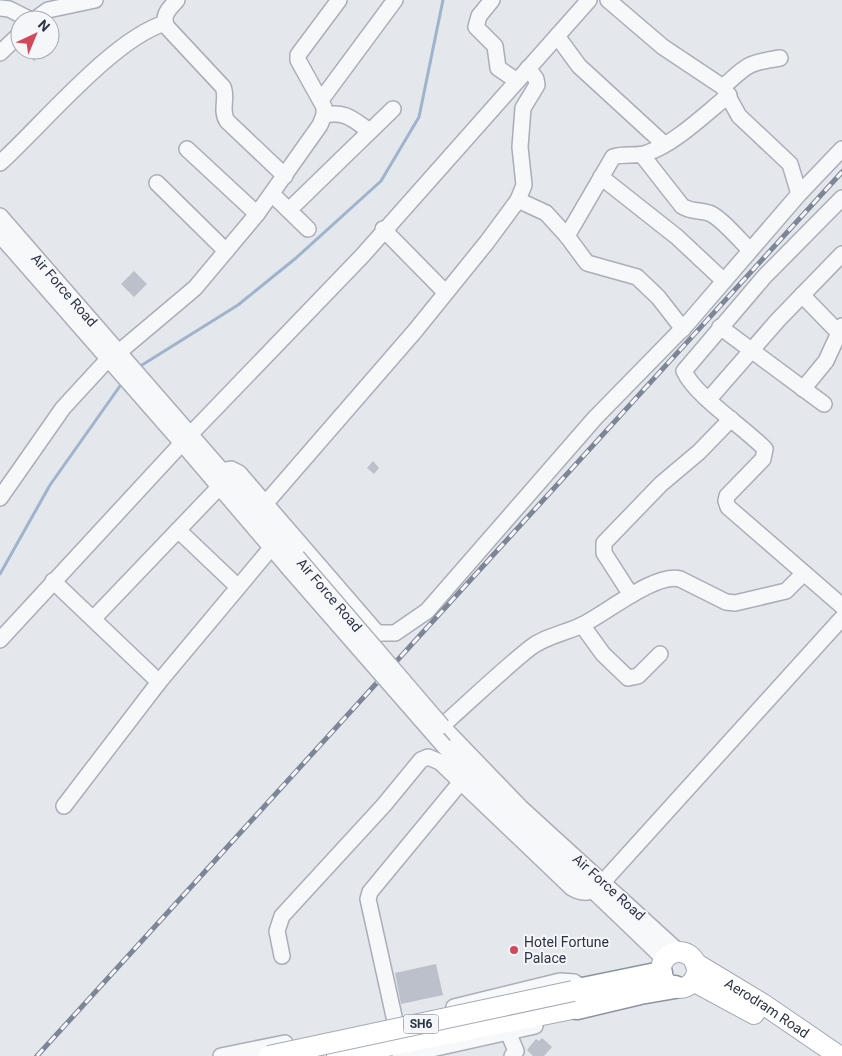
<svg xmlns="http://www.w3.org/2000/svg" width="842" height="1056" font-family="Roboto,sans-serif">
  <rect width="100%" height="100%" fill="#e4e7ec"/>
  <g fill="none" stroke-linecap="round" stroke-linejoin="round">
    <!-- stream -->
    <path stroke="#9fb4cc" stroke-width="3" d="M142,365L238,305L296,258L381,181L419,117L443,0
      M0,574L50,485L120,386"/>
  </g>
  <!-- building -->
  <path fill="#bbc0ca" d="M22,50H45L34,61Z
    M134,271L147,284L134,297L121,284Z
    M373,461L379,468L374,474L367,468Z
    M436,964L443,995L401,1004L395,973Z
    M542,1038L552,1047L544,1056H533L527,1050L536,1039L539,1041Z"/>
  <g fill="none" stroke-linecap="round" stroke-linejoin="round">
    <defs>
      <g id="minor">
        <path d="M177,0C170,8 161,15 167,27L223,87C228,98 220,110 227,121L285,176"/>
        <path d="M492,0L479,16L476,27L495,46L498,68L517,81"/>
        <path d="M608,0L663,47L723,87L739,116L790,164L799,194"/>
        <path d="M0,8L9,9L31,20"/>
        <path d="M34,20L48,10L95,0"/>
        <path d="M557,36L579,66L664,144"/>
        <path d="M0,53L20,34"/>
        <path d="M723,87C747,65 747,63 780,58"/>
        <path d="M321,100L395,0"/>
        <path d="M324,115C346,111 352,119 370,131"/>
        <path d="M187,149L257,214"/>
        <path d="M642,155L682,206C691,212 699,210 709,213C722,218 740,241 750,250"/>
        <path d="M0,163C43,124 113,39 165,23"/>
        <path d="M601,177L677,237L724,281"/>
        <path d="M157,183L226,251"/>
        <path d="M272,194L308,229"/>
        <path d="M842,198L764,277L684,371C695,396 744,427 765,449L763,459L727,496L726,501L728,507L842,606"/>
        <path d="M518,200L546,213L567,236L587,263L637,277L658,297L683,329"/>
        <path d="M289,210L393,109"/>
        <path id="s1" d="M0,216L297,557"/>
        <path d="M383,229L445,292"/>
        <path d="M0,235L182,443L287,566"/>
        <path d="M567,236L613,157C624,153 636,157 647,153C675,144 706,113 729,95"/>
        <path d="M802,295L838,332"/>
        <path d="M720,327L824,404"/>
        <path d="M119,352L195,288L257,214L320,125L324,115V107L298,60V55L339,0"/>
        <path d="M803,389L826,361L842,326"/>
        <path d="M709,399L778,320L842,254"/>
        <path d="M221,471L231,469L239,473L378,634"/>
        <path d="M0,498L63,408L109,358"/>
        <path d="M265,504L415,331L487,242L518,200L524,185L520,147L523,108L537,85L536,79L528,68"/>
        <path d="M178,530L238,587"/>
        <path d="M53,581L159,682"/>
        <path d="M631,595L604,553V543L661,484L699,452L731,419"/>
        <path d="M93,619L225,481"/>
        <path d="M582,625L603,654L628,678L638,676L660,654"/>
        <path d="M364,633H395L427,611L595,418L687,324L799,194L842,149"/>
        <path d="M0,640L182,443L363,255L589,0"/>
        <path d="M444,746C515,820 592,888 664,959"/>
        <path d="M64,806L159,682L276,542"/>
        <path d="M680,953L521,808L442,726C471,700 500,672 530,648C545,636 566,633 582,625C605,614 656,572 680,579L726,602L735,603L786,591L804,573"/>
        <path d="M282,956L277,931L282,916L384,805L421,760L428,757L440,762L572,888C586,896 591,892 603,882L842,618"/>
        <path d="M454,1007L560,981L574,982L585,989"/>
        <path d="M395,1021L368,899L370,892L460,783"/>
        <path d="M508,1032L516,1051L512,1056"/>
        <path d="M221,1056L285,1043"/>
        <path d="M400,1056L535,1026"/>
      </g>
      <g id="major">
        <circle cx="679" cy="970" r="18"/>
        <path id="s2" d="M695,963L763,1004L839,1056"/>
        <path d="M693,981L754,1014"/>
        <path d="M337,1056L577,1008"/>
      </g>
      <path id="highway" d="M573,991L661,973
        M577,1008L640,993L675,987"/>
    </defs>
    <!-- minor casing -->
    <use href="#minor" stroke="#a9aeb7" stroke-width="18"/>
    <!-- major casing -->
    <use href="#major" stroke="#a3abb8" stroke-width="22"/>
    <!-- highway casing -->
    <use href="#highway" stroke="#8b94a3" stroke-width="25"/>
    <!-- minor -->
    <use href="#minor" stroke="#f7f8fa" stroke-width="15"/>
    <!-- major -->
    <use href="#major" stroke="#fff" stroke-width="20"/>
    <!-- highway -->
    <use href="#highway" stroke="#fff" stroke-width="22"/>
    <defs>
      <path id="rail" d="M37,1056L842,172"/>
    </defs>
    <!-- rail casing -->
    <use href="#rail" stroke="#7d8696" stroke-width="5"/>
    <!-- rail -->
    <use href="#rail" stroke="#f4f6f9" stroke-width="3" stroke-dasharray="9" stroke-linecap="butt"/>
    <defs>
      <g id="minor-bridge">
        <path id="s3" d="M297,557L442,726"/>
        <path d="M287,566L444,746"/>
      </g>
      <path id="major-bridge" d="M269,1056L573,991"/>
    </defs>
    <!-- minor-bridge casing -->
    <use href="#minor-bridge" stroke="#a9aeb7" stroke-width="18" stroke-linecap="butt"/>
    <!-- major-bridge casing -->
    <use href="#major-bridge" stroke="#a3abb8" stroke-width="22" stroke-linecap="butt"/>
    <!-- minor-bridge -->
    <use href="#minor-bridge" stroke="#f7f8fa" stroke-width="15"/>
    <!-- major-bridge -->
    <use href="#major-bridge" stroke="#fff" stroke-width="20"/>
  </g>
  <!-- markers -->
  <circle fill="#d1495b" stroke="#f4f6f9" stroke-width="2" cx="514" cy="950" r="5"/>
  <g text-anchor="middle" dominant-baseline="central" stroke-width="4" stroke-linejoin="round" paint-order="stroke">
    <!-- shield labels -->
    <rect fill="#f4f6f9" stroke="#676e7b" stroke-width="1" x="403.5" y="1014.5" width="35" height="19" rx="4"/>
    <g font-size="12" font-weight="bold" fill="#2b3445">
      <text x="421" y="1024">SH6</text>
    </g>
    <!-- street labels -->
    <g font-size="14" fill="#2b3445" stroke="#f4f6f9">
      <text stroke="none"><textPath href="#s1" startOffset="98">Air Force Road</textPath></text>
      <text stroke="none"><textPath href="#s3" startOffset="50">Air Force Road</textPath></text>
      <text transform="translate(609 887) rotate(42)">Air Force Road</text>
      <text stroke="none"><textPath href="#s2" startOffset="85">Aerodram Road</textPath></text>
    </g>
    <!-- poi labels -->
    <g font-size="14" fill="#2b3445" stroke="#f4f6f9" text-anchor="start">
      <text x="524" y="942">Hotel Fortune<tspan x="524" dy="16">Palace</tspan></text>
    </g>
  </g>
  <!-- north arrow -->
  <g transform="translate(35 35) rotate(44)"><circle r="24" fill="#f4f6f9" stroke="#a4a8b1"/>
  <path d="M0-4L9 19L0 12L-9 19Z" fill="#d1495b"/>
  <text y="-8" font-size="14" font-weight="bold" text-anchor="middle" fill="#2b3445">N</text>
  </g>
</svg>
